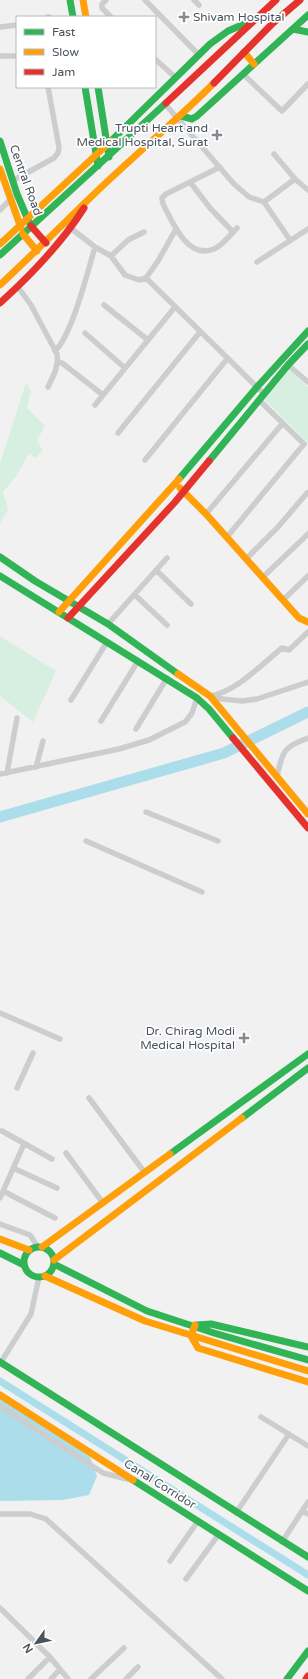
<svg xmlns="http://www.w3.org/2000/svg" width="308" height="1679" font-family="'Varela Round',sans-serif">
  <rect width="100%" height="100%" fill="#f1f1f1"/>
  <!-- green -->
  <path fill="#d7efe0" d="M288,368L308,387V443L264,399Z
    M26,383L31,391L27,408L45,426L37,440L43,451L35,458L29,453L17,475L3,492L8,510L0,523V463Z
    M0,636L56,671L33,722L0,696Z"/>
  <!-- water -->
  <path fill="#acddeb" d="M0,1395L90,1457L97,1476L89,1495L63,1500L0,1501Z"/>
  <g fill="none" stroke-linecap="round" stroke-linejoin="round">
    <!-- canal -->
    <path stroke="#acddeb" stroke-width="7" d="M0,1381L308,1575"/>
    <!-- river -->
    <path stroke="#acddeb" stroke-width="11" d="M0,817L224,753L308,712"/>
    <!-- street -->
    <path stroke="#cbcdcf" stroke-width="5.5" d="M106,0L102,4V8L111,17
      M145,0L199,55
      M194,0L199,5
      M48,17H49
      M0,27L17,25
      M0,56H17
      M155,59L175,77
      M243,74L282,111L308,84
      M165,104L234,184L249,197L264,202L290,240
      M274,154L295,179L308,190
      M220,167L166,194L162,198L163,204C172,221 187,260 214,249C223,245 230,235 237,228
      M12,181L54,158L58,153L59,147L48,87
      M190,182L210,208L233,232
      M264,202L295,179
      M0,210L10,200
      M68,226L95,247L111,256L125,275L139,280L146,278L158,261L176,229
      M111,256L128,240L144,232
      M257,262L308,229
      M146,278L264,394
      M18,287L31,305L57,354C59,367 53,376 48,387
      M104,305L148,340
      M85,333L125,368
      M55,351C72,335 88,271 95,247
      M59,362L62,363L103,395
      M288,365L308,382
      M95,405L175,307
      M118,433L200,332
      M145,460L227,359
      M206,514L282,424
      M227,537L304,444L259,400
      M246,559L278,527L307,493
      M156,570L191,604
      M263,577L308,534
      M135,595L167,625
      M283,600L308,576
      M108,624L167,558
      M210,696C236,692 262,664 282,648L289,650L308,632
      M213,698L242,701L257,699L308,682
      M71,700L107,642
      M101,721L138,661
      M136,729L167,678
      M36,767L43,741
      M7,773L17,718
      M0,774L119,749L149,740L185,722L192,713L197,698
      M277,776C283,751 283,747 308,738
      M146,812L218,841
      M86,841L202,892
      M0,1013L60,1039
      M17,1088L33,1053
      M89,1098L145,1173
      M2,1131L52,1159
      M66,1153L103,1203
      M13,1168L57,1188
      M3,1191L55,1218
      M0,1198L24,1144
      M0,1224L30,1235L38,1247
      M1,1362L31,1314L39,1277
      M0,1406L103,1473L131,1480
      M261,1417L308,1446
      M302,1511L308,1514
      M236,1513L289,1434
      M0,1514H30L46,1519L222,1679
      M282,1542L308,1502
      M170,1561L198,1521
      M186,1579L219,1534
      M0,1608L50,1657L68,1679
      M28,1679L50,1657
      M51,1679L60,1669
      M91,1679L124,1648
      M126,1679L138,1667"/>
    <!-- fast -->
    <path stroke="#30b455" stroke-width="7" d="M70,0L73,17
      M293,29L308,32
      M85,87L98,166
      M98,87L109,157
      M181,116L192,119L197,116L308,15
      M0,141L17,194L29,222
      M111,141L210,44L228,31L251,21
      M0,255L166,103
      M209,461L288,365L308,344
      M179,479L257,387L308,331
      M0,557L35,581L108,624L178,674
      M0,576L197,698L209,709L233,738
      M242,1118L308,1068
      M170,1154L308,1054
      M24 1262a15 15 0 1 1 30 0a15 15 0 1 1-30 0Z
      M0,1253L24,1265
      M54,1264L147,1311L214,1333L308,1360
      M197,1325L211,1324L308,1347
      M0,1362L308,1557
      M133,1480L308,1591
      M287,1679L308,1651"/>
    <!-- slow -->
    <path stroke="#ff9f0a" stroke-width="7" d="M83,0L86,17
      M244,52L254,64
      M0,169L21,228
      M23,234L37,251
      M0,244L111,141
      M0,285C31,256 61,226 91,197C131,158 174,123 214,83
      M180,488L206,514L299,618L308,622
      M59,612L179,479
      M178,674L210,696L308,814
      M0,1239L29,1250
      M42,1247L170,1154
      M54,1260L242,1118
      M45,1276L145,1321L308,1371
      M195,1325L191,1336L198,1348L308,1382
      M0,1395L133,1480"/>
    <!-- jam -->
    <path stroke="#e5322d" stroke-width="7" d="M214,83L273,23L300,0
      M166,103L276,0
      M31,226L46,243
      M0,303C32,274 61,244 84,208
      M68,618L175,502L209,461
      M233,738L308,828
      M306,1679L308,1676"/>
  </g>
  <!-- markers -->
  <g fill="#848a91" stroke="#fff" stroke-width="1.5">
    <path d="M182 11h4v4h4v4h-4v4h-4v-4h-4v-4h4z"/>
    <path d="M215 129h4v4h4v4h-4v4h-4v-4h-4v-4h4z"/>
    <path d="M242 1032h4v4h4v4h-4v4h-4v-4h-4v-4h4z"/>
  </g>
  <g text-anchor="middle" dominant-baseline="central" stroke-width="3.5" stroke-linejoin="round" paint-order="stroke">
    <!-- poi labels -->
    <g font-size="12" fill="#49535d" stroke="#fff" text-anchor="end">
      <text x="193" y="17" text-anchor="start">Shivam Hospital</text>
      <text x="208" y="128">Trupti Heart and<tspan x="208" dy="14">Medical Hospital, Surat</tspan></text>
      <text x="235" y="1031">Dr. Chirag Modi<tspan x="235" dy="14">Medical Hospital</tspan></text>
    </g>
    <!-- street labels -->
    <g font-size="12" fill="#49535d" stroke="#fff">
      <text transform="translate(26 180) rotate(70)">Central Road</text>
      <text transform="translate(160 1484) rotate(32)">Canal Corridor</text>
    </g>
  </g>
  <!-- legend -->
  <rect x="16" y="16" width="140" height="72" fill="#ffffff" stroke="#b6babe"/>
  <rect x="24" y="29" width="20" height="6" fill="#30b455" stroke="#b6babe"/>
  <text x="52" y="36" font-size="12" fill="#49535d">Fast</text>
  <rect x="24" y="49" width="20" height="6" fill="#ff9f0a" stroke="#b6babe"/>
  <text x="52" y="56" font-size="12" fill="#49535d">Slow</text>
  <rect x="24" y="69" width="20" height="6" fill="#e5322d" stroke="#b6babe"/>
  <text x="52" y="76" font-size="12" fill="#49535d">Jam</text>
  <!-- north arrow -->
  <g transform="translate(36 1643) rotate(237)" stroke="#ffffff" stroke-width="3" paint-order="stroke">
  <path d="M0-3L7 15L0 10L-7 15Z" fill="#49535d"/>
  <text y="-6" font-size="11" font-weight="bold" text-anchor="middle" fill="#49535d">N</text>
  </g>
</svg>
